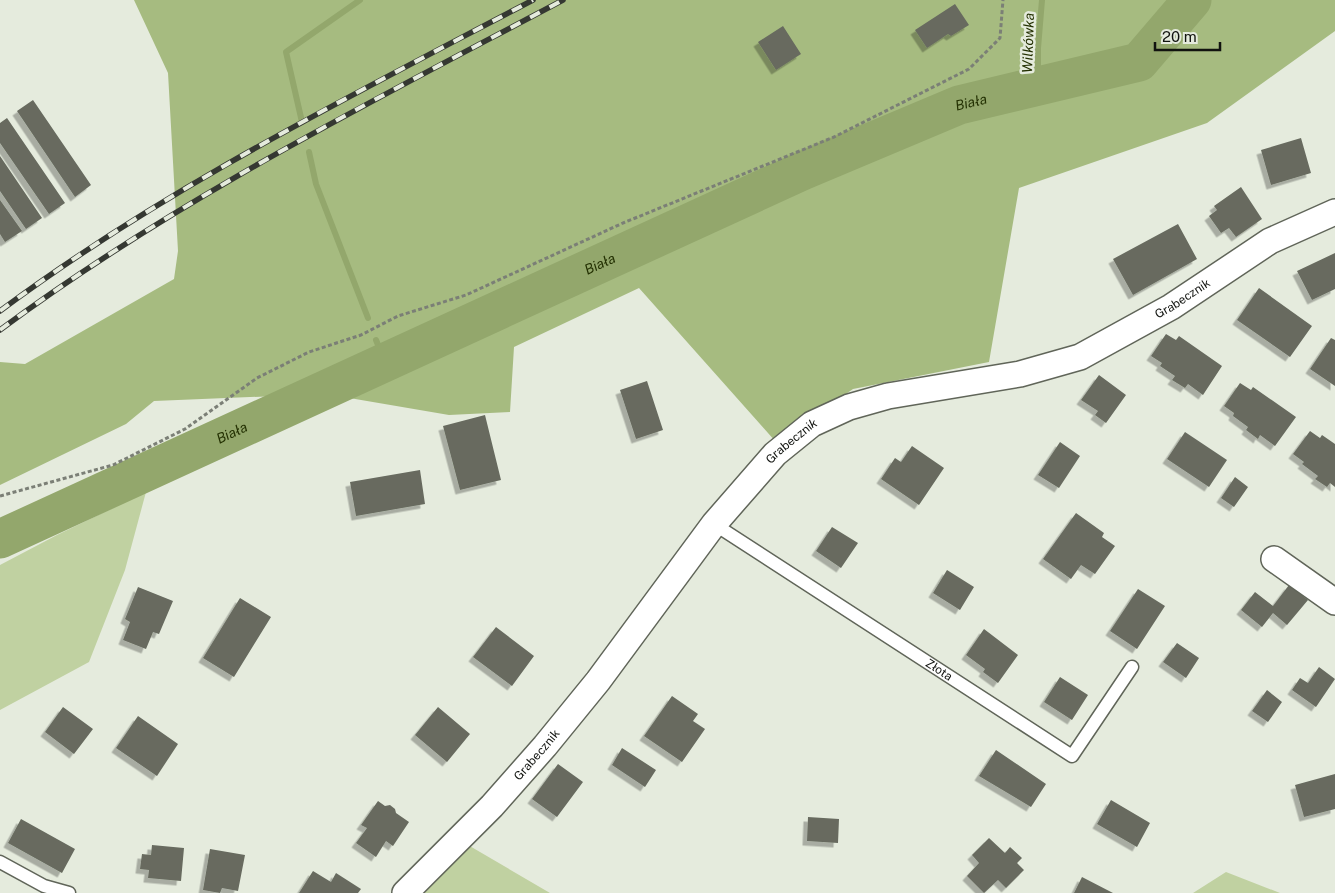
<svg xmlns="http://www.w3.org/2000/svg" width="1335" height="893" font-family="'Public Sans',sans-serif">
  <defs>
    <filter id="shadow"><feDropShadow dx="-4.5" dy="4.5" stdDeviation="0" flood-color="#0004"/></filter>
  </defs>
  <rect width="100%" height="100%" fill="#e5ebdd"/>
  <!-- green -->
  <path fill="#c0d1a1" d="M146,492L125,570L89,662L0,710V565L57,535Z
    M468,845L550,893H420Z
    M1226,872L1280,893H1193Z"/>
  <!-- forest -->
  <path fill="#a6bb80" d="M134,0H1335V31L1207,123L1019,188L989,362L853,389L776,442L639,288L514,347L510,412L449,415L326,394L154,401L126,424L0,485V362L25,364L174,279L178,251L168,73Z"/>
  <g fill="none" stroke-linecap="round" stroke-linejoin="round">
    <!-- stream -->
    <path stroke="#93a76c" stroke-width="6" d="M1038,86V48L1042,0
      M302,122L286,52L360,0
      M309,152L316,184L368,318
      M376,340L385,362"/>
    <!-- river -->
    <path stroke="#93a76c" stroke-width="39" id="s1" d="M0,539L802,171L959,105L1139,62L1192,0"/>
  </g>
  <!-- building -->
  <path fill="#676b5f" filter="url(#shadow)" d="M955,4L969,25L951,36L948,34L927,48L915,30Z
    M783,26L801,54L776,70L758,42Z
    M33,100L91,185L75,197L17,111Z
    M7,118L65,203L49,214L0,143V123Z
    M1301,138L1311,173L1271,185L1261,150Z
    M0,156L42,218L26,229L0,191Z
    M1241,187L1262,219L1236,237L1229,228L1221,233L1209,216L1217,210L1214,206Z
    M0,200L22,231L5,242L0,234Z
    M1178,224L1197,259L1133,295L1113,259Z
    M1335,253V289L1312,300L1297,271Z
    M1259,288L1312,326L1290,357L1237,320Z
    M1166,334L1176,340L1179,336L1222,366L1203,395L1188,384L1185,388L1172,380L1175,376L1160,366L1162,363L1151,356Z
    M1331,338L1335,340V386L1310,369Z
    M1099,375L1126,395L1106,423L1095,415L1098,411L1081,400Z
    M647,381L663,430L636,439L620,390Z
    M1240,383L1251,390L1253,387L1296,417L1275,446L1260,435L1258,439L1246,430L1248,427L1233,416L1234,413L1224,406Z
    M485,415L501,480L460,490L443,426Z
    M1310,431L1320,438L1322,435L1335,444V487L1330,483L1327,487L1315,479L1318,476L1302,464L1304,462L1293,454Z
    M1185,432L1227,460L1209,487L1167,459Z
    M1060,442L1080,456L1059,488L1038,475Z
    M912,446L944,468L919,505L881,479L895,458L901,462Z
    M420,470L425,504L356,516L350,482Z
    M1235,477L1248,487L1234,507L1221,498Z
    M1076,513L1104,533L1102,537L1115,546L1095,574L1081,565L1071,579L1043,559Z
    M832,527L858,543L841,568L816,551Z
    M947,570L974,587L960,610L933,593Z
    M1289,585L1308,600L1287,625L1273,613L1262,627L1241,610L1255,592L1273,606Z
    M138,587L173,601L159,634L153,632L146,649L123,640L130,622L125,619Z
    M1138,589L1165,606L1137,649L1110,631Z
    M240,598L271,617L234,677L203,658Z
    M496,627L534,656L512,686L473,657Z
    M984,629L1018,655L998,683L983,672L985,669L966,655Z
    M1177,643L1199,658L1186,678L1163,662Z
    M1319,667L1335,679L1316,707L1292,690L1300,678L1308,683Z
    M1060,677L1088,695L1072,720L1044,702Z
    M1267,690L1282,702L1268,722L1252,711Z
    M672,696L698,714L693,721L705,729L682,762L644,736Z
    M63,707L93,729L74,754L45,732Z
    M438,707L470,734L447,762L415,735Z
    M138,716L178,744L157,776L116,748Z
    M622,748L656,770L645,787L612,765Z
    M996,750L1046,784L1031,807L979,776Z
    M558,764L583,782L557,817L532,799Z
    M1335,774V809L1304,817L1295,785Z
    M1111,800L1150,823L1137,847L1097,824Z
    M378,801L385,806L390,805L395,809L396,813L409,822L393,846L386,841L376,857L356,843L367,828L361,825Z
    M808,817L839,819L838,843L807,841Z
    M21,819L75,849L62,873L8,843Z
    M989,838L1005,853L1010,847L1022,858L1017,863L1024,870L1006,888L998,880L984,893L967,876L979,863L972,855Z
    M152,845L184,848L181,881L148,878L149,870L140,869L142,854L151,855Z
    M210,849L245,855L238,891L222,888L220,893L203,890Z
    M313,871L331,882L336,873L361,889L358,893H299Z
    M1082,877L1113,893H1074Z"/>
  <g fill="none" stroke-linecap="round" stroke-linejoin="round">
    <defs>
      <g id="lane">
        <path id="s2" d="M714,524L1072,756L1132,667"/>
        <path d="M0,862L44,886L69,893"/>
      </g>
      <g id="street">
        <path d="M1274,559L1335,602"/>
        <path id="s3" d="M405,893L492,806L545,746L598,681L714,524L775,454L812,424L849,407L888,396L1020,374L1080,357L1171,307L1270,241L1335,212"/>
      </g>
    </defs>
    <!-- lane casing -->
    <use href="#lane" stroke="#606559" stroke-width="15"/>
    <!-- street casing -->
    <use href="#street" stroke="#606559" stroke-width="28"/>
    <!-- path -->
    <path stroke="#7b7f76" stroke-width="3" stroke-dasharray="4 2.5" stroke-linecap="butt" d="M0,496L113,465L185,429L257,378L309,352L361,335L398,316L466,295L623,223L834,137L969,69L1000,38L1003,0"/>
    <!-- lane -->
    <use href="#lane" stroke="#fff" stroke-width="12"/>
    <!-- street -->
    <use href="#street" stroke="#fff" stroke-width="25"/>
    <defs>
      <path id="rail" d="M0,311C165,188 351,96 533,0
        M0,330C175,200 371,102 563,0"/>
    </defs>
    <!-- rail casing -->
    <use href="#rail" stroke="#353832" stroke-width="5.5"/>
    <!-- rail -->
    <use href="#rail" stroke="#e5ebdd" stroke-width="4" stroke-dasharray="11" stroke-linecap="butt"/>
  </g>
  <g text-anchor="middle" dominant-baseline="central" stroke-width="5" stroke-linejoin="round" paint-order="stroke">
    <!-- street labels -->
    <g font-size="12" fill="#11130f" stroke="#e5ebdd">
      <text stroke="none"><textPath href="#s3" startOffset="1018">Grabecznik</textPath></text>
      <text stroke="none"><textPath href="#s3" startOffset="596">Grabecznik</textPath></text>
      <text stroke="none"><textPath href="#s2" startOffset="268">Złota</textPath></text>
      <text stroke="none"><textPath href="#s3" startOffset="191">Grabecznik</textPath></text>
    </g>
    <!-- water labels -->
    <g font-size="14" font-style="italic" fill="#233002" stroke="#e5ebdd">
      <text transform="translate(1028 43) rotate(-88)">Wilkówka</text>
      <text stroke="none"><textPath href="#s1" startOffset="1065">Biała</textPath></text>
      <text stroke="none"><textPath href="#s1" startOffset="660">Biała</textPath></text>
      <text stroke="none"><textPath href="#s1" startOffset="255">Biała</textPath></text>
    </g>
  </g>
  <!-- scale -->
  <path d="M1155 42v8h65v-8" fill="none" stroke="#11130f" stroke-width="2.5"/>
  <text x="1162" y="42" font-size="15" fill="#11130f" stroke="#e5ebdd" stroke-width="4" paint-order="stroke">20 m</text>
</svg>
